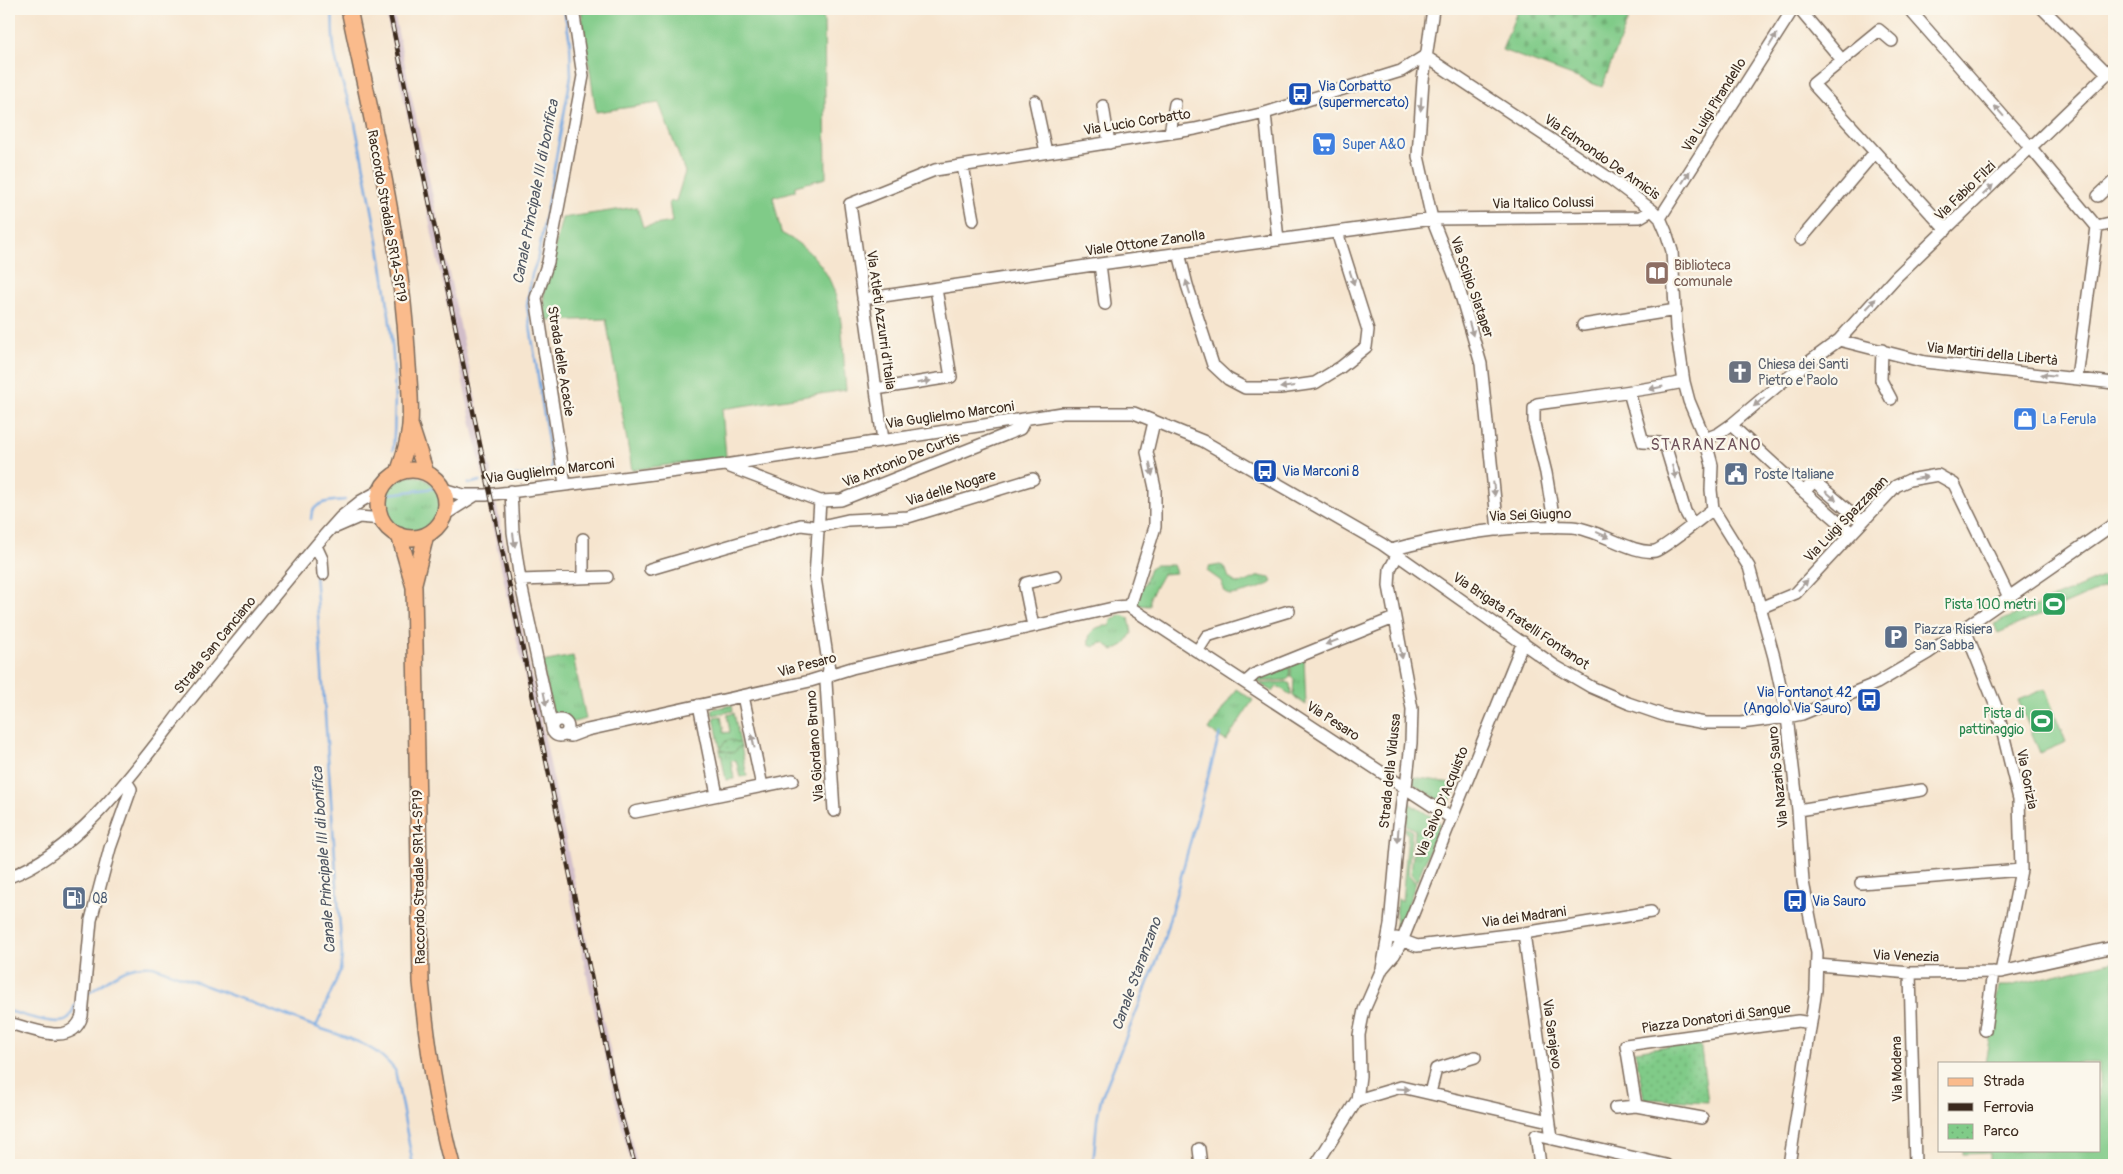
<svg xmlns="http://www.w3.org/2000/svg" width="2123" height="1174" font-family="Pangolin,sans-serif">
  <defs>
    <pattern id="grass-tufts" width="24" height="20" patternUnits="userSpaceOnUse" patternTransform="scale(1.25)"><rect width="24" height="20" fill="#80cb88"/><path d="M3 7l-1-3M5 7V3M7 7l1-3M15 17l-1-3M17 17v-4M19 17l1-3" fill="none" stroke="#70ae75"/></pattern>
    <pattern id="cemetery-stones" width="16" height="16" patternUnits="userSpaceOnUse" patternTransform="scale(1.25)"><rect width="16" height="16" fill="#80cb88"/><path d="M2 7V4a2 2 0 0 1 4 0v3zM10 15v-3a2 2 0 0 1 4 0v3z" fill="#70ae75"/></pattern>
    <pattern id="park-dots" width="8" height="8" patternUnits="userSpaceOnUse" patternTransform="scale(1.25)"><rect width="8" height="8" fill="#80cb88"/><path d="M2 2h.1M6 6h.1" fill="none" stroke="#70ae75" stroke-width="1.8" stroke-linecap="round"/></pattern>
  </defs>
  <rect width="100%" height="100%" fill="#fbf7ec"/>
  <filter id="ink" filterUnits="userSpaceOnUse"><feTurbulence type="fractalNoise" baseFrequency=".02" numOctaves="2"/><feDisplacementMap in="SourceGraphic" scale="10" xChannelSelector="R" yChannelSelector="G"/><feConvolveMatrix kernelMatrix="1 2 1 2 8 2 1 2 1" color-interpolation-filters="sRGB"/></filter>
  <filter id="wash" filterUnits="userSpaceOnUse"><feTurbulence type="fractalNoise" baseFrequency=".0096" numOctaves="4" result="noise"/><feDisplacementMap in="SourceGraphic" scale="20" xChannelSelector="R" yChannelSelector="G"/><feGaussianBlur stdDeviation="1.12" result="paint"/><feColorMatrix in="noise" values="0 0 0 0 0 0 0 0 0 0 0 0 0 0 0 0 0 1.4 0 .05"/><feComposite in="paint" operator="in"/></filter>
  <g filter="url(#wash)">
    <rect width="100%" height="100%" fill="#f6e5cf"/>
    <!-- industrial -->
    <path fill="#d1bdc9" d="M385,9H393L492,476L483,477Z
      M495,498L604,1024L637,1165H631L596,1019L529,697L489,510L488,499Z"/>
    <!-- grass -->
    <path fill="url(#grass-tufts)" stroke="#5e7a53" d="M384 504a28 28 0 1 1 56 0a28 28 0 1 1-56 0Z
      M1155,565H1173L1176,573L1163,574L1150,597V606L1136,605L1139,588L1145,584L1150,568Z
      M1220,565L1225,567L1229,578L1236,583L1246,582L1259,576L1270,578L1272,582C1268,587 1237,595 1229,595L1225,592L1221,581L1207,571L1209,567Z
      M1122,615L1129,618L1132,633L1124,645L1114,650C1103,647 1109,638 1094,647L1089,645C1087,631 1097,625 1110,626L1111,619Z
      M573,656L586,719L570,723L563,716L554,718L542,662Z
      M1304,658L1306,705L1293,696L1294,679L1291,676V663Z
      M1289,665L1290,677L1287,680L1258,682V678Z
      M1287,682L1290,684L1291,695L1277,686L1273,692L1260,684Z
      M1236,689L1253,700L1226,741L1209,730Z
      M732,705L733,711L713,715L712,709Z
      M734,713L740,743L726,741L720,748L714,717L721,716L724,733L730,732L727,715Z
      M741,746L747,776L740,777L736,760L731,761L734,779L726,780L720,750C732,750 730,754 741,746Z
      M1413,777L1458,784L1448,806L1413,784Z
      M1409,803L1437,820L1440,824L1417,881L1411,874L1415,830L1406,825Z
      M1405,827L1412,831L1408,874L1416,883L1400,926L1397,927L1395,926L1398,898L1402,901L1408,834L1405,832Z"/>
    <!-- cemetery -->
    <path fill="url(#cemetery-stones)" stroke="#5e7a53" d="M1518,9H1632L1602,87L1502,50Z"/>
    <!-- park -->
    <path fill="url(#park-dots)" stroke="#5e7a53" d="M731,740L740,743L741,746L733,753L720,750V748L726,741Z
      M1700,1041L1708,1102L1644,1099L1635,1051Z"/>
    <!-- garden -->
    <path fill="#80cb88" stroke="#5e7a53" d="M581,9H811L824,19L826,178L795,186V191L773,197L781,233C849,268 840,324 846,390L722,409L726,457L632,470L606,319L544,321V292L562,218L637,207L643,227L672,222L669,202L676,201L685,172L659,103L596,112Z
      M2114,572V583L1998,633L1994,624Z
      M2045,689L2066,742L2040,753L2018,700Z
      M2114,961V1165H1989V1153L1963,1154V1150H2099V1063H1985L1999,986H2009Z"/>
    <g fill="none" stroke-linecap="round" stroke-linejoin="round">
      <!-- stream -->
      <path stroke="#75a8e1" stroke-width="2.5" d="M332,9C333,21 332,34 334,47C336,73 349,97 355,123C376,229 402,342 393,450
        M494,479L550,471L552,467L527,306L532,274L537,261L571,76L570,42L564,9
        M468,484L480,481
        M389,494L436,488
        M311,519C311,501 331,501 345,500
        M314,558L342,956L340,971L316,1027C347,1038 374,1043 395,1070L413,1165
        M89,993C110,979 127,963 153,966L316,1027
        M9,1011C20,1014 60,1028 68,1019C73,1013 74,1004 80,998
        M1093,1165L1097,1119L1101,1099L1160,953L1220,733"/>
    </g>
  </g>
  <g filter="url(#ink)">
    <g fill="none" stroke-linecap="round" stroke-linejoin="round">
      <defs>
        <path id="minor" d="M1433,9L1423,80L1418,156L1432,219L1457,282L1481,364L1498,530
          M1799,9L1842,60
          M1909,9L2031,148L2097,227L2114,223
          M2043,9L2108,74
          M1892,41L1879,30L1813,84L1946,230
          M1425,56L1612,180L1652,210L1660,218L1666,232L1672,251L1676,328L1684,382L1689,401L1705,439L1712,465L1711,490L1713,509L1749,567L1774,657L1787,717L1798,810L1803,882L1817,953L1816,990L1789,1165
          M1035,101L1046,152
          M1103,106L1109,143
          M1265,113L1278,240
          M1170,133L1175,104
          M963,166L973,220
          M2098,196L2114,181
          M1660,218L1793,9
          M1801,239L1875,152
          M1179,253L1187,285L1213,365L1228,379L1245,388H1280L1315,383L1341,367L1366,347L1368,330L1337,232
          M1100,264L1105,304
          M863,299L1100,264L1432,219L1640,217L1652,210
          M1583,325L1676,310
          M1839,340L1925,362L2114,383
          M1882,350L1881,380L1891,399
          M2077,378L2097,227
          M876,389L951,377L936,289
          M1629,392L1643,442L1660,443L1666,448L1685,511L1692,524
          M1731,425L1804,492
          M1705,439L1718,434L1731,425L1782,382L1839,340L1896,277L2114,67
          M883,440L850,204L935,170L1195,129L1265,113L1401,71L1425,56
          M725,465L820,501L841,500L1020,429L1025,419
          M565,484L536,298L548,262L583,76L573,9
          M443,489L463,495H486L725,465L1062,413H1134L1203,441L1382,544L1555,666L1591,687L1628,703L1666,716L1705,723H1741L1787,717L1802,714L1877,683L1928,653L2114,524
          M511,491L513,532L520,580L552,728
          M820,501L815,577L829,669L826,682L834,811
          M444,515L474,496
          M336,527L359,517L382,519
          M1555,527L1546,473L1534,424V408L1537,404C1586,397 1635,392 1684,382
          M1852,533L1804,492L1814,481L1862,522
          M583,539V577
          M316,546L322,559L323,574
          M1391,550C1445,535 1516,524 1572,527C1598,529 1633,555 1655,551C1665,548 1701,518 1713,509
          M650,569L801,525L817,527L848,520L908,517L1033,479
          M520,580L607,577
          M1128,606L1132,600L1155,527V488L1147,452L1154,422
          M1760,608L1796,593L1896,486L1909,480L1938,475L1954,484L2009,597
          M1033,626L1025,587L1026,583L1056,576
          M1964,627L1997,709L2019,799L2021,870L2001,972
          M1198,650L1207,636L1289,611
          M1246,682L1255,674L1394,618
          M743,696L762,786
          M699,705L717,795
          M552 728a8 8 0 1 1 16 0a8 8 0 1 1-16 0Z
          M565,735L571,736L587,730L810,681L852,668L1117,607L1128,606L1451,818
          M1798,810L1922,790
          M635,812L793,780
          M9,877C82,850 142,761 189,701C234,646 278,590 324,536L341,517L361,501L381,490
          M1861,883L2021,870
          M1524,933L1552,1139
          M1396,938L1417,946L1524,933L1651,912
          M1818,965L1910,973L2001,972L2114,947
          M1382,969L1394,955L1402,941L1523,642
          M1910,973L1915,1165
          M9,1023C33,1029 72,1048 82,1016L91,920L110,848L131,789L126,781
          M1985,1030L1993,972
          M1430,1093L1436,1069L1475,1057
          M1357,1100L1401,1087L1549,1121
          M1615,1108L1636,1106
          M1702,1118L1636,1106L1626,1045L1798,1021L1811,1023
          M1199,1149L1201,1165
          M1316,1165L1357,1100L1360,1076L1359,1035L1364,1010L1382,969L1390,925L1399,825L1403,794L1406,787L1411,743L1412,709L1389,586L1390,569L1398,554
          M1540,1165L1536,1135L1666,1165"/>
        <path id="major" d="M349,9C372,121 400,235 407,349C408,374 412,401 410,425C409,442 403,458 398,473
          M411,427L426,473
          M378 504a34 34 0 1 1 68 0a34 34 0 1 1-68 0Z
          M399,535L414,587L421,982C427,1043 436,1105 452,1165
          M414,583L426,535"/>
      </defs>
      <!-- minor casing -->
      <use href="#minor" stroke="#7c6b5c" stroke-width="14"/>
      <!-- major casing -->
      <use href="#major" stroke="#7c6b5c" stroke-width="18"/>
      <!-- minor -->
      <use href="#minor" stroke="#fff" stroke-width="11"/>
      <!-- major -->
      <use href="#major" stroke="#fabb8c" stroke-width="15"/>
      <defs>
        <path id="rail" d="M389,9L604,1038L617,1101L635,1165"/>
      </defs>
      <!-- rail casing -->
      <use href="#rail" stroke="#3b2a1e" stroke-width="4.5"/>
      <!-- rail -->
      <use href="#rail" stroke="#fbf7ec" stroke-width="2.5" stroke-dasharray="8" stroke-linecap="butt"/>
    </g>
    <!-- one-way arrows -->
    <defs><path id="oneway-solid" d="M-6-.8H1V-3.2L6.5 0L1 3.2V.8H-6Z" transform="scale(1.25)"/></defs>
    <g fill="#a79f9a">
      <use href="#oneway-solid" transform="translate(1773 40) rotate(-58)"/>
      <use href="#oneway-solid" transform="translate(1421 104) rotate(93)"/>
      <use href="#oneway-solid" transform="translate(1999 111) rotate(-131)"/>
      <use href="#oneway-solid" transform="translate(1686 177) rotate(-58)"/>
      <use href="#oneway-solid" transform="translate(1988 190) rotate(-44)"/>
      <use href="#oneway-solid" transform="translate(1352 278) rotate(72)"/>
      <use href="#oneway-solid" transform="translate(1188 287) rotate(-107)"/>
      <use href="#oneway-solid" transform="translate(1871 304) rotate(-47)"/>
      <use href="#oneway-solid" transform="translate(1471 329) rotate(74)"/>
      <use href="#oneway-solid" transform="translate(2048 375) rotate(-174)"/>
      <use href="#oneway-solid" transform="translate(924 382) rotate(-9)"/>
      <use href="#oneway-solid" transform="translate(1287 387) rotate(173)"/>
      <use href="#oneway-solid" transform="translate(1656 388) rotate(168)"/>
      <use href="#oneway-solid" transform="translate(1759 402) rotate(140)"/>
      <use href="#oneway-solid" transform="translate(1151 469) rotate(79)"/>
      <use href="#oneway-solid" transform="translate(1674 472) rotate(74)"/>
      <use href="#oneway-solid" transform="translate(1921 478) rotate(-9)"/>
      <use href="#oneway-solid" transform="translate(1494 489) rotate(84)"/>
      <use href="#oneway-solid" transform="translate(1831 496) rotate(41)"/>
      <use href="#oneway-solid" transform="translate(1603 535) rotate(24)"/>
      <use href="#oneway-solid" transform="translate(514 540) rotate(82)"/>
      <use href="#oneway-solid" transform="translate(1803 585) rotate(-47)"/>
      <use href="#oneway-solid" transform="translate(1332 642) rotate(159)"/>
      <use href="#oneway-solid" transform="translate(1401 652) rotate(79)"/>
      <use href="#oneway-solid" transform="translate(545 699) rotate(78)"/>
      <use href="#oneway-solid" transform="translate(753 741) rotate(-102)"/>
      <use href="#oneway-solid" transform="translate(1398 835) rotate(94)"/>
      <use href="#oneway-solid" transform="translate(1403 1089) rotate(3)"/>
    </g>
  </g>
  <!-- icons -->
  <defs>
    <symbol id="bus-square" viewBox="-11 -11 22 22"><rect x="-9" y="-9" width="18" height="18" rx="4" fill="#1a4fb4" stroke="#fbf7ec"/><path d="M-5-6H5V4H4V6H2V4H-2V6H-4V4H-5ZM-3.5-4V0h7V-4ZM-3.5 1.2v1.5H-2V1.2ZM2 1.2v1.5H3.5V1.2Z" fill="#fff"/></symbol>
    <symbol id="supermarket-square" viewBox="-11 -11 22 22"><rect x="-9" y="-9" width="18" height="18" rx="4" fill="#3f7fe0" stroke="#fbf7ec"/><path d="M-6-5.5h2.5l.6 2H6L4.5 2H-2.5L-4.4-4H-6ZM-1.5 3.2a1.3 1.3 0 1 0 .1 0ZM3 3.2a1.3 1.3 0 1 0 .1 0Z" fill="#fff"/></symbol>
    <symbol id="library-square" viewBox="-11 -11 22 22"><rect x="-9" y="-9" width="18" height="18" rx="4" fill="#8d6e63" stroke="#fbf7ec"/><path d="M-6-4Q-3-5.5-.7-3.5V5Q-3 3-6 4ZM6-4Q3-5.5 .7-3.5V5Q3 3 6 4Z" fill="#fff"/></symbol>
    <symbol id="church-square" viewBox="-11 -11 22 22"><rect x="-9" y="-9" width="18" height="18" rx="4" fill="#6b7280" stroke="#fbf7ec"/><path d="M-1.2-6h2.4v3.5h3.3v2.4h-3.3V6h-2.4V-.1h-3.3v-2.4h3.3Z" fill="#fff"/></symbol>
    <symbol id="shop-square" viewBox="-11 -11 22 22"><rect x="-9" y="-9" width="18" height="18" rx="4" fill="#3f7fe0" stroke="#fbf7ec"/><path d="M-5-2.5h2.3a2.7 3.5 0 0 1 5.4 0H5L5.5 6h-11ZM-1.5-2.5h3a1.5 2.3 0 0 0-3 0Z" fill="#fff"/></symbol>
    <symbol id="civic-square" viewBox="-11 -11 22 22"><rect x="-9" y="-9" width="18" height="18" rx="4" fill="#5c6f8a" stroke="#fbf7ec"/><path d="M-.6-6.5H3V-4.5H.6V-3L4-1V1h2V6H-6V1h2V-1L-.6-3ZM-1.2 2.5V6h2.4V2.5Z" fill="#fff"/></symbol>
    <symbol id="stadium-square" viewBox="-11 -11 22 22"><rect x="-9" y="-9" width="18" height="18" rx="4" fill="#2e9e5b" stroke="#fbf7ec"/><path d="M0-5a6.5 5 0 1 0 0 10a6.5 5 0 1 0 0-10ZM-3.5-1.8h7v3.6h-7Z" fill="#fff"/></symbol>
    <symbol id="parking-square" viewBox="-11 -11 22 22"><rect x="-9" y="-9" width="18" height="18" rx="4" fill="#5c6f8a" stroke="#fbf7ec"/><path d="M-3.5-5.5H1a3.5 3.5 0 0 1 0 7H-1V5.5H-3.5ZM-1-3.4V-.6H.8a1.4 1.4 0 0 0 0-2.8Z" fill="#fff"/></symbol>
    <symbol id="fuel-square" viewBox="-11 -11 22 22"><rect x="-9" y="-9" width="18" height="18" rx="4" fill="#5c6f8a" stroke="#fbf7ec"/><path d="M-5.5-6h7V0h2V4h1.3V-2.5L3-4.5l.8-.8L6-3V5H2.5V1h-1V6h-7ZM-4.2-4.7v3.2H.2V-4.7Z" fill="#fff"/></symbol>
  </defs>
  <g fill-rule="evenodd">
    <use href="#bus-square" x="1286" y="80" width="28" height="28"/>
    <use href="#supermarket-square" x="1310" y="130" width="28" height="28"/>
    <use href="#library-square" x="1643" y="259" width="28" height="28"/>
    <use href="#church-square" x="1726" y="358" width="28" height="28"/>
    <use href="#shop-square" x="2011" y="405" width="28" height="28"/>
    <use href="#bus-square" x="1251" y="457" width="28" height="28"/>
    <use href="#civic-square" x="1722" y="460" width="28" height="28"/>
    <use href="#stadium-square" x="2040" y="590" width="28" height="28"/>
    <use href="#parking-square" x="1882" y="623" width="28" height="28"/>
    <use href="#bus-square" x="1855" y="686" width="28" height="28"/>
    <use href="#stadium-square" x="2028" y="707" width="28" height="28"/>
    <use href="#fuel-square" x="60" y="884" width="28" height="28"/>
    <use href="#bus-square" x="1781" y="887" width="28" height="28"/>
  </g>
  <g text-anchor="middle" dominant-baseline="central" stroke-width="4.5" stroke-linejoin="round" paint-order="stroke">
    <!-- transit labels -->
    <g font-size="14" fill="#164399" stroke="#fbf7ec" text-anchor="start">
      <text x="1318" y="86">Via Corbatto<tspan x="1318" dy="16">(supermercato)</tspan></text>
      <text x="1282" y="471">Via Marconi 8</text>
      <text x="1852" y="692" text-anchor="end">Via Fontanot 42<tspan x="1852" dy="16">(Angolo Via Sauro)</tspan></text>
      <text x="1812" y="901">Via Sauro</text>
    </g>
    <!-- street labels -->
    <g font-size="14" fill="#3b2a1e" stroke="#fbf7ec">
      <text transform="translate(1714 105) rotate(-58)">Via Luigi Pirandello</text>
      <text transform="translate(1137 122) rotate(-9)">Via Lucio Corbatto</text>
      <text transform="translate(1602 157) rotate(35)">Via Edmondo De Amicis</text>
      <text transform="translate(1965 191) rotate(-44)">Via Fabio Filzi</text>
      <text transform="translate(1543 203) rotate(-1)">Via Italico Colussi</text>
      <text transform="translate(387 216) rotate(80)">Raccordo Stradale SR14-SP19</text>
      <text transform="translate(1145 243) rotate(-8)">Viale Ottone Zanolla</text>
      <text transform="translate(1472 287) rotate(71)">Via Scipio Slataper</text>
      <text transform="translate(881 320) rotate(82)">Via Atleti Azzurri d'Italia</text>
      <text transform="translate(1992 354) rotate(6)">Via Martiri della Libertà</text>
      <text transform="translate(561 361) rotate(81)">Strada delle Acacie</text>
      <text transform="translate(950 415) rotate(-8)">Via Guglielmo Marconi</text>
      <text transform="translate(901 460) rotate(-22)">Via Antonio De Curtis</text>
      <text transform="translate(550 471) rotate(-7)">Via Guglielmo Marconi</text>
      <text transform="translate(951 488) rotate(-17)">Via delle Nogare</text>
      <text transform="translate(1530 515) rotate(-2)">Via Sei Giugno</text>
      <text transform="translate(1846 519) rotate(-46)">Via Luigi Spazzapan</text>
      <text transform="translate(1521 621) rotate(34)">Via Brigata fratelli Fontanot</text>
      <text transform="translate(215 645) rotate(-51)">Strada San Canciano</text>
      <text transform="translate(807 665) rotate(-15)">Via Pesaro</text>
      <text transform="translate(1333 721) rotate(33)">Via Pesaro</text>
      <text transform="translate(815 746) rotate(-94)">Via Giordano Bruno</text>
      <text transform="translate(1390 771) rotate(-84)">Strada della Vidussa</text>
      <text transform="translate(1778 777) rotate(-96)">Via Nazario Sauro</text>
      <text transform="translate(2027 779) rotate(79)">Via Gorizia</text>
      <text transform="translate(1442 802) rotate(-68)">Via Salvo D'Acquisto</text>
      <text transform="translate(419 877) rotate(-91)">Raccordo Stradale SR14-SP19</text>
      <text transform="translate(1524 917) rotate(-8)">Via dei Madrani</text>
      <text transform="translate(1906 956) rotate(2)">Via Venezia</text>
      <text transform="translate(1716 1018) rotate(-8)">Piazza Donatori di Sangue</text>
      <text transform="translate(1552 1034) rotate(82)">Via Sarajevo</text>
      <text transform="translate(1897 1069) rotate(-91)">Via Modena</text>
    </g>
    <!-- shop labels -->
    <g font-size="14" fill="#366cbe" stroke="#fbf7ec" text-anchor="start">
      <text x="1342" y="144">Super A&amp;O</text>
      <text x="2042" y="419">La Ferula</text>
    </g>
    <!-- education labels -->
    <g font-size="14" fill="#785e54" stroke="#fbf7ec" text-anchor="start">
      <text x="1674" y="265">Biblioteca<tspan x="1674" dy="16">comunale</tspan></text>
    </g>
    <!-- worship labels -->
    <g font-size="14" fill="#5b616d" stroke="#fbf7ec" text-anchor="start">
      <text x="1758" y="364">Chiesa dei Santi<tspan x="1758" dy="16">Pietro e Paolo</tspan></text>
    </g>
    <!-- service labels -->
    <g font-size="14" fill="#4e5e75" stroke="#fbf7ec" text-anchor="start">
      <text x="1754" y="474">Poste Italiane</text>
      <text x="1914" y="629">Piazza Risiera<tspan x="1914" dy="16">San Sabba</tspan></text>
      <text x="92" y="898">Q8</text>
    </g>
    <!-- leisure labels -->
    <g font-size="14" fill="#27864d" stroke="#fbf7ec" text-anchor="end">
      <text x="2036" y="604">Pista 100 metri</text>
      <text x="2024" y="713">Pista di<tspan x="2024" dy="16">pattinaggio</tspan></text>
    </g>
    <!-- water labels -->
    <g font-size="15" font-style="italic" fill="#4f5662" stroke="#fbf7ec">
      <text transform="translate(536 192) rotate(-79)">Canale Principale III di bonifica</text>
      <text transform="translate(324 860) rotate(-94)">Canale Principale III di bonifica</text>
      <text transform="translate(1137 974) rotate(-70)">Canale Staranzano</text>
    </g>
    <!-- quarter labels -->
    <g font-size="16" letter-spacing="1" fill="#6e525b" stroke="#fbf7ec">
      <text x="1706" y="445">STARANZANO</text>
    </g>
  </g>
  <!-- margin -->
  <rect width="2123" height="1174" fill="none" stroke="#fbf7ec" stroke-width="30"/>
  <!-- legend -->
  <rect x="1938" y="1062" width="162" height="90" fill="#fbf7ec" stroke="#aea59a"/>
  <rect x="1948" y="1078" width="25" height="8" fill="#fabb8c" stroke="#aea59a"/>
  <text x="1983" y="1086" font-size="15" fill="#3b2a1e">Strada</text>
  <rect x="1948" y="1103" width="25" height="8" fill="#3b2a1e" stroke="#aea59a"/>
  <text x="1983" y="1112" font-size="15" fill="#3b2a1e">Ferrovia</text>
  <rect x="1948" y="1124" width="25" height="15" fill="url(#park-dots)" stroke="#aea59a"/>
  <text x="1983" y="1136" font-size="15" fill="#3b2a1e">Parco</text>
</svg>
